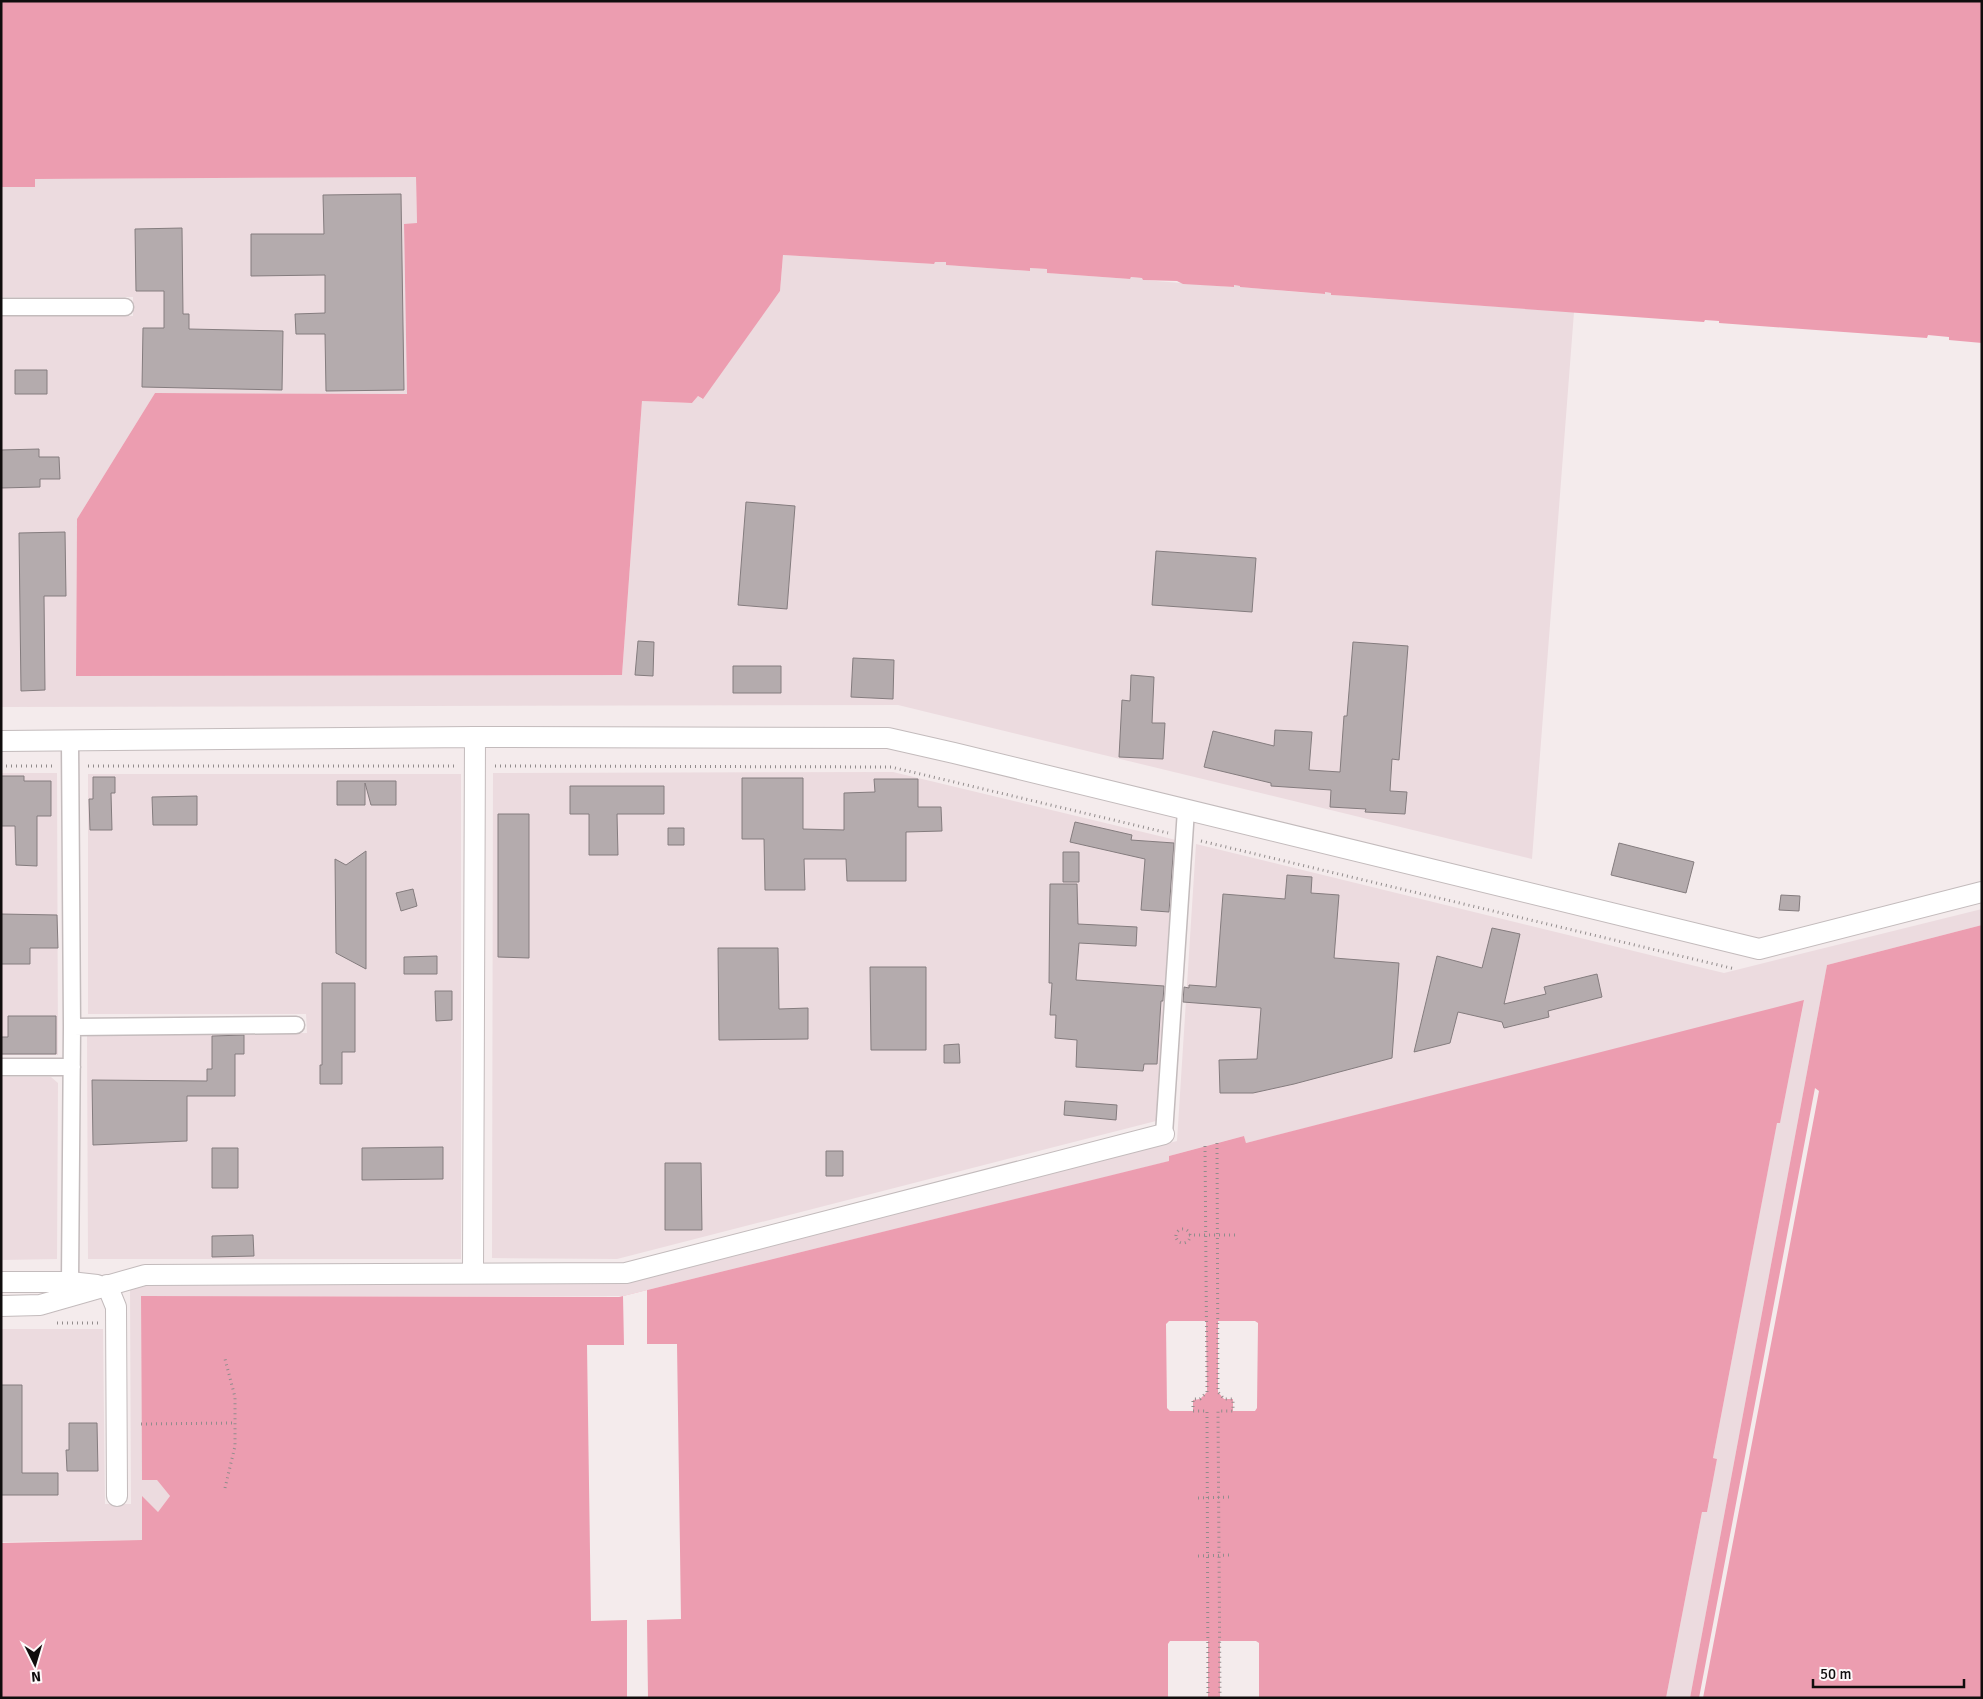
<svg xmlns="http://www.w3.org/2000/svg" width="1983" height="1699" font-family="Signika,sans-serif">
  <rect width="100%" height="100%" fill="#f4ebec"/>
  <!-- built -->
  <path fill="#ecdbdf" d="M416,176L417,224H404L407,394L155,393L77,519L76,675H622L642,401L692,403L698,396L702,399L780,291L783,255L934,264V262H946L947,265L1029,271L1030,268L1048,269V273L1130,279L1131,277L1143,278V280L1233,287L1234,285L1240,286L1241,287L1286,291L1324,294L1325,292L1331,293V295L1574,312L1532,859L898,705L1,707V316H133V297H1V187H34L35,179Z
    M893,772L1176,840L1156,1121L617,1259L492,1258L493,773Z
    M1,773H57L58,1055H1Z
    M88,774H461V1259H88L87,1036L307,1033L306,1014H88Z
    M1196,844L1724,973L1982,909V925L1827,965L1690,1698H1666L1702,1512H1707L1717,1459L1713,1458L1777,1122H1780L1804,1001L1246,1143L1244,1136L1217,1143L1169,1156L1170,1161L623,1296H141L142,1480H157L170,1496L158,1512L142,1497V1540L1,1542V1329H103L105,1504H131L130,1285L623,1283L1177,1141Z
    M1,1077H51L58,1083L57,1259L1,1260Z"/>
  <!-- water -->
  <path fill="#ec9db0" d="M1,1H1982V343L1949,340V337L1928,335L1927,338L1719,323V321L1705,320L1704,322L1347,296L1331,295V293L1325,292V294L1240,287V286L1234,285V287L1183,284L1177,281L1143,280L1142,278L1131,277L1130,279L1047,273V269L1030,268V271L946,265V262H935L934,264L783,255L780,291L703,399L698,396L692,403L642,401L622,675L76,676L77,519L155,393L407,394L404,224L417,223L416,177L35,179V187H1Z
    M1982,925V1698H1690L1827,965Z
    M1804,1000L1780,1123H1777L1713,1458L1717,1459L1707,1512H1702L1666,1698H1V1543L142,1540V1496L158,1512L170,1496L157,1480H142L141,1296L619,1297L1169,1161V1156L1244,1136L1246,1143Z"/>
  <!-- pier -->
  <path fill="#f4ebec" d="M1815,1088L1819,1091L1779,1302L1703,1698H1699Z
    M647,1290V1344H677L681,1619L647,1620L648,1698H627V1620L591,1621L587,1345H624L623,1296Z
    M1169,1321H1206L1207,1392L1200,1399L1193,1400V1411H1170L1167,1408L1166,1324Z
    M1218,1321H1255L1258,1323L1257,1408L1255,1411H1233V1399H1224L1218,1392Z
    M1170,1641H1208V1698H1168V1644Z
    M1220,1641H1256L1259,1643V1698H1220Z"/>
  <!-- building -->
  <path fill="#b4abad" stroke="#847c7e" d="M401,194L404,390L326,391L325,334H296L295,314L325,313V275L251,276V234H324L323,195Z
    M182,228L183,314H189V329L283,331L282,390L142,387L143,328H164V291H136L135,229Z
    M15,370H47V394H15Z
    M39,449V457H59L60,479H40V487L1,488V450Z
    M746,502L795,506L787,609L738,605Z
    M65,532L66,596H44L45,690L21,691L19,533Z
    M1156,551L1256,558L1252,612L1152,605Z
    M638,641L654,642L653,676L635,675Z
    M1353,642L1408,646L1399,760L1392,759L1390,791L1407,792L1405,814L1365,812L1366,809L1330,807L1331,790L1271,786V783L1204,767L1213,731L1274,746L1275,730L1312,732L1309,770L1340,772L1344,716H1347Z
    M853,658L894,660L893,699L851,697Z
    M733,666H781V693H733Z
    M1131,675L1154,677L1152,723H1165L1163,759L1119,757L1122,700L1130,701Z
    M1,776H24V781H51V816H37V866L16,865L15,826H1Z
    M93,777H115V793H111L112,830H90L89,799H93Z
    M742,778H803V829L844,830V793L875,792L874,779H918V807H941L942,831L906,832V881H847L846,859H804L805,890H765L764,839H742Z
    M337,781H396V805H371L365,783V805H337Z
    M570,786H664V814H617L618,855H589V814H570Z
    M197,796V825H153L152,797Z
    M498,814H529V958L498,957Z
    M1075,822L1132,835L1131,840L1174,843L1169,912L1141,910L1145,859L1070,842Z
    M668,828H684V845H668Z
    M1619,843L1694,862L1686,893L1611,875Z
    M366,851V969L336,953L335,859L346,865Z
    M1063,852H1079V882H1063Z
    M1287,875L1312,877L1311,893L1339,895L1334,958L1399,963L1392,1058L1294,1084L1253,1093H1220L1219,1060L1257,1059L1261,1008L1183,1002L1184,987L1189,988V985L1216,987L1223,894L1285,899Z
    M1050,884H1077L1078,924L1137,927L1136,946L1079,943L1076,980L1164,986L1163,1001H1161L1157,1064H1144L1143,1071L1076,1067L1077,1040L1055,1038L1056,1015H1050L1052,983H1049Z
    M413,889L417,906L401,911L396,893Z
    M1781,895L1800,896L1799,911L1779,910Z
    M1,914L57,915L58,948H30V964H1Z
    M1492,928L1520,934L1504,1004L1546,994L1544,987L1597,974L1602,997L1548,1011L1549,1017L1504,1028L1502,1022L1458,1012L1450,1043L1414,1052L1437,956L1482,968Z
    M718,948H778L779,1009L808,1008V1039L719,1040Z
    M437,956V974H404V957Z
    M870,967H926V1050H871Z
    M322,983H355V1052H342V1084H320V1065H322Z
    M435,991H452V1020L436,1021Z
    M8,1016H56V1054H1V1037H8Z
    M244,1035V1054H235V1096H187V1141L93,1145L92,1080L207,1081V1069H212V1036Z
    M959,1044L960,1063H944V1045Z
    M1065,1101L1117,1105L1116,1120L1064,1115Z
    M443,1147V1179L362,1180V1148Z
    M212,1148H238V1188H212Z
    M826,1151H843V1176H826Z
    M665,1163H701L702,1230H665Z
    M253,1235L254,1256L212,1257V1236Z
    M1,1385H22V1473H58V1495H1Z
    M69,1423H97L98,1471H67L66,1450H69Z"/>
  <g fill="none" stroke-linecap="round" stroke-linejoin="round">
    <defs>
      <path id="minor" d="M1,307H125
        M70,740L72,1027L70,1282
        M72,1027L296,1025
        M1,1067H72
        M1164,1134L1186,810"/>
      <path id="tertiary" d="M1,741L475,737L888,738L954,753L1759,949L1982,892
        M473,1273L475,737
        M1,1282H70L97,1285
        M107,1285L116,1307L117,1496
        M1,1306L40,1305L145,1275L626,1273L1164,1134"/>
    </defs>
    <!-- minor casing -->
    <use href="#minor" stroke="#c3bbbc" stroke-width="19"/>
    <!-- tertiary casing -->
    <use href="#tertiary" stroke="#c3bbbc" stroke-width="22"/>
    <!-- path -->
    <path stroke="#928c8c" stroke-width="3" stroke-dasharray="1 4" stroke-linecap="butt" d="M1,766H52
      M88,766H455
      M495,766L891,767L1168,833
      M1201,841L1735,969
      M1217,1143L1218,1392L1224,1399H1233V1411H1218L1220,1698
      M1205,1146L1207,1392L1200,1399H1193V1411H1207L1208,1698
      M1176 1236a7 7 0 1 1 14 0a7 7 0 1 1-14 0Z
      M1189,1235H1239
      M57,1323H98
      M141,1424L235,1423
      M225,1488L235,1446V1397L225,1359
      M1198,1498L1231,1497
      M1198,1556L1232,1555"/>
    <!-- minor -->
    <use href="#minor" stroke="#fff" stroke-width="16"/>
    <!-- tertiary -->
    <use href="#tertiary" stroke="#fff" stroke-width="20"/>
  </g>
  <!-- border -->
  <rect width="1983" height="1699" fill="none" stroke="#100d0d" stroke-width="5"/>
  <!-- north arrow -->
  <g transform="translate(35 1664) rotate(175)" stroke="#fef9fa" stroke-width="4" paint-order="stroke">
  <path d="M0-4L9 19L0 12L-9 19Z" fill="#100d0d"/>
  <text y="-8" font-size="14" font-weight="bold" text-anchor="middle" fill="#100d0d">N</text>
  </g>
  <!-- scale -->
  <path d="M1813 1679v8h151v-8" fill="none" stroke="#100d0d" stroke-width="2.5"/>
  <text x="1820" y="1679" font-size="15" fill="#100d0d" stroke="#fef9fa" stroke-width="4" paint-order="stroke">50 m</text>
</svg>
